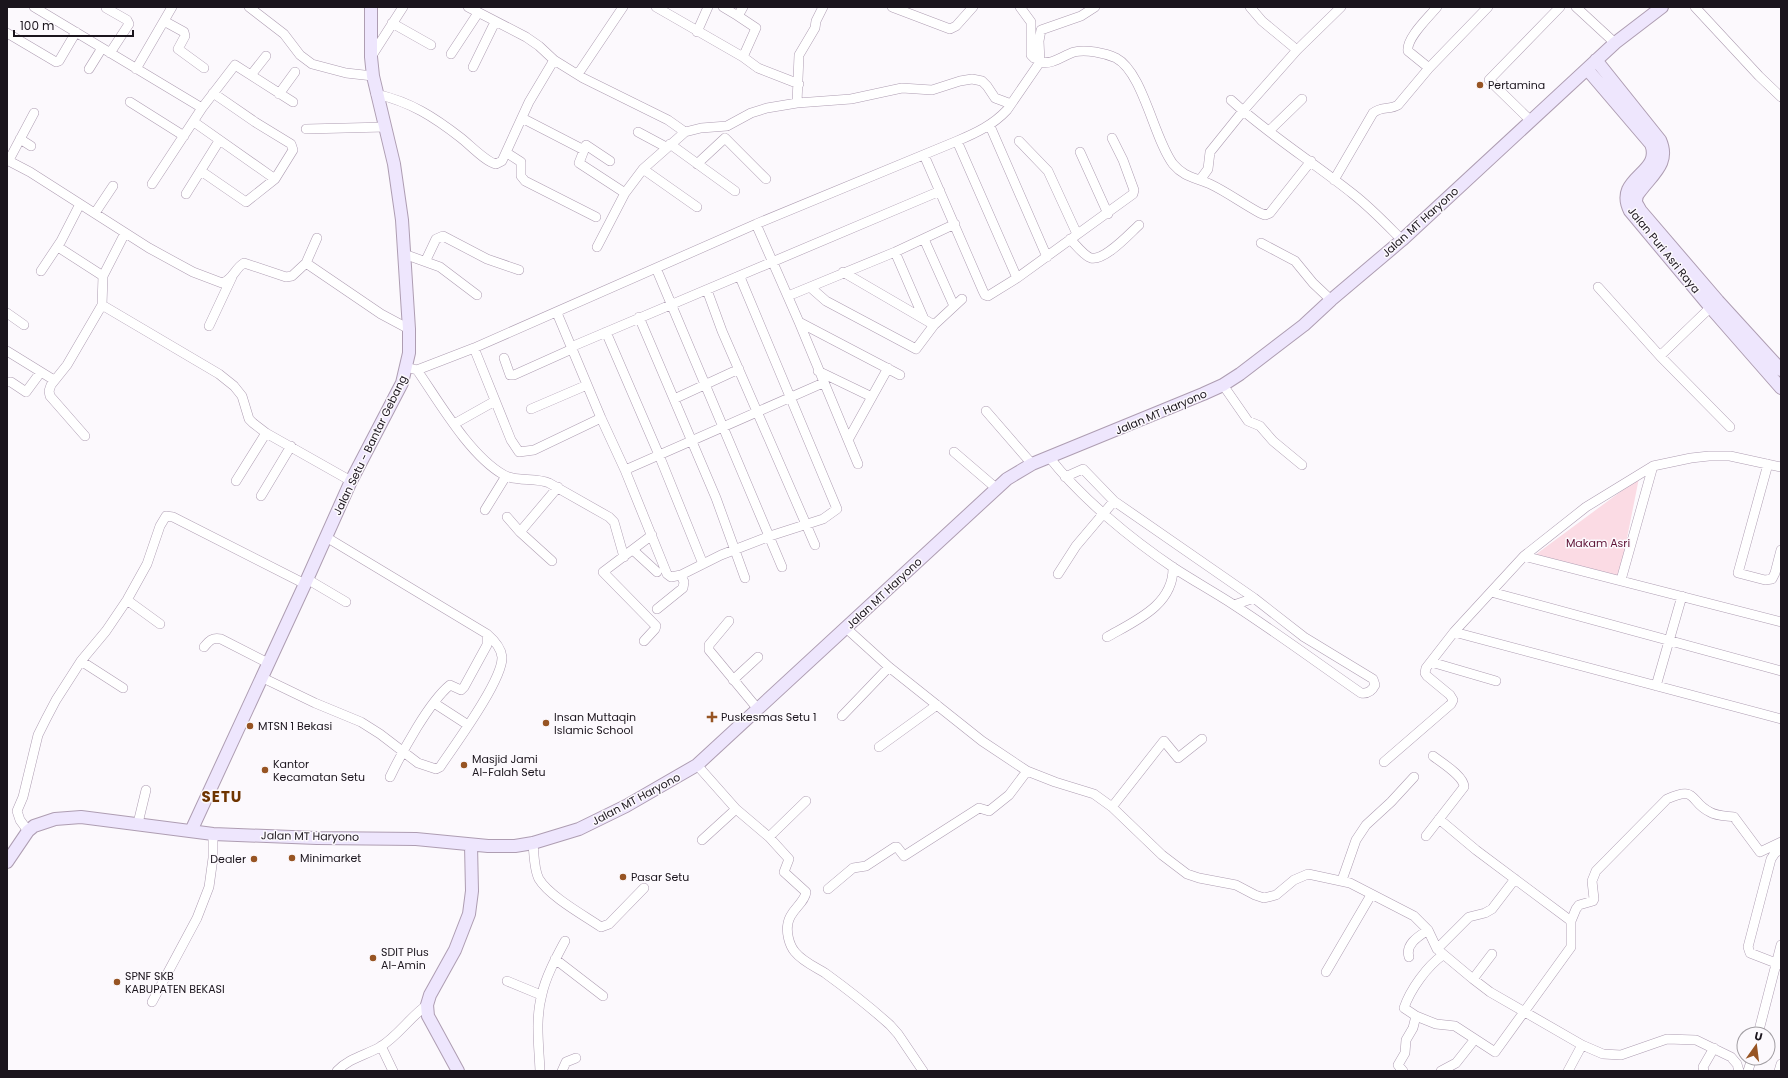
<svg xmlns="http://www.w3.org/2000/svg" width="1788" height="1078" font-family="Poppins,sans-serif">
  <rect width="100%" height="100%" fill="#fcf9fd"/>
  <!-- green -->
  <path fill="#fbdbe4" d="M1639,478L1619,578L1535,555Z"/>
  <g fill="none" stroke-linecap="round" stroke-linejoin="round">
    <defs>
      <path id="street" d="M34,7L202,108
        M249,7L284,34L300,55L312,64L346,73L373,76
        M468,7L526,37L539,46L554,60L583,78L668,120L685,132
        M656,7L743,57L758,68L799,84
        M723,7L738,16L743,7
        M892,7L950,29L956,26L973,7
        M1020,7L1031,22V55L1034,58L1040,60
        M1250,7L1262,21L1297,50
        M1576,7L1615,43
        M1695,7L1759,76L1781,97
        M106,8L127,20L129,24L110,53
        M738,16L756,28L743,57
        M164,21L184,32L185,36L178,49L204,68
        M392,23L431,45
        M697,32L708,7
        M7,33L56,62L59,61L76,32
        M451,54L478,13
        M371,57L403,7
        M1040,62L1039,41L1041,30L1081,16L1095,7
        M473,67L495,22
        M1429,68L1408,51C1406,38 1429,17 1437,7
        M89,69L102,48
        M136,69L172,7
        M578,74L623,7
        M251,75L266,56
        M279,94L295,72
        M376,94C411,102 434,117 461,138C470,145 486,162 496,164L502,161L529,102L554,60
        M1231,100C1269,135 1313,162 1353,194C1371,208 1386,224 1402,240
        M130,102L184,136
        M797,103L799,55L815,28L816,21L823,7
        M522,118L584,150
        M1531,121L1489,80L1560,7
        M194,122L275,179
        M990,126L1047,257
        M306,129L385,127
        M1269,131L1302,99
        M638,132L666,147
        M20,139L31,146
        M957,141L1017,278
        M1019,141L1048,171L1077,234
        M670,144L735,191
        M1080,152L1108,214
        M507,153L521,162V176L525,181L596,217
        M924,155L983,291L985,295L988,296L1017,278L1133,194L1134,190L1123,160L1112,138
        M7,160L30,172L149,248L193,272L222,283C233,280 235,268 244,263L286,277L292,276L306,263L381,314L409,329
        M9,160L34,113
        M697,164L725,138L766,179
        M643,169L697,207
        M201,171L246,202L275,179L293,150L291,144L255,122L213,93
        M1200,180L1208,169L1210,152L1243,111L1297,50L1341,7
        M1334,180L1373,113C1381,106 1390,110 1398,105L1429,68L1488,7
        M152,184L202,108L235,65L293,102
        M625,193L643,169L685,132L701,128L727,126L751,113L767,108L797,103L851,99L902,88L932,90L960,81L972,79L982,81L987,86L995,98L1011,104
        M186,194L219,141
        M95,213L113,186
        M756,224L799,322L858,464
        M125,233L103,276L102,305L219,374L234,386L242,396L249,419L253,423L266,433L351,481
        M924,239L954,306
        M1070,239C1076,245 1084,256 1091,258C1105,261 1129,234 1139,225
        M1261,243L1295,261L1313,283L1331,300
        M58,247L103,276
        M597,247L625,193L579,163L586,145L610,161
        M895,252L924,319
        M404,254L440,267L477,295
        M426,260L436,239L443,236L487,259L519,270
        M306,263L317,238
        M656,268L782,567
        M41,271L61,241L80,204
        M843,272L934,325
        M810,287L826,301L916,349L934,325L962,299
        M1598,287L1660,356L1730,427
        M707,290L722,331L815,545
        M788,296L895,252L955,224
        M7,313L24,325
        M557,313L601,418L625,470L667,574L671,577L681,575L721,555L770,536L823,519L837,509L740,277
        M639,317L716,498L745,578
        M799,322L900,375
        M209,326L232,277
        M606,332L659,455L703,564
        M571,347L940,191
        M474,348L511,440L519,452L534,450L601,418
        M7,351L54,380
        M1660,356L1715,303
        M504,358L510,375H514L572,349
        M406,367L417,370L474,348L756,224L957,141C976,133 993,125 1007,110L1040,62C1053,65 1062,56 1074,52C1086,49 1105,53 1116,58C1143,72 1154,139 1173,164C1185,178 1195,177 1210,184C1227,192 1243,204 1260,213L1265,215L1270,213L1311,161
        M417,370C439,402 470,456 504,475C516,482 536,477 549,483L609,517L614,522L624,557
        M818,371L872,397
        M7,382H11L26,392L40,373
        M1223,385L1248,421L1260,426L1273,441L1302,465
        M674,399L739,369
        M531,409L587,385
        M986,411L1032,464
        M454,424L495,401
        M85,436L50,396L49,391L51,385L67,365L102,305
        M848,440L888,368
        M954,452L996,488
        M1049,457C1081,498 1131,539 1174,568C1194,581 1214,592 1234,605C1277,633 1319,664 1361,693C1368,694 1372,691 1375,685L1373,679L1304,637L1254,598L1114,501L1083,469L1065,477
        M1768,464L1738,573L1765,580L1772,579L1775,573L1781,550
        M625,470L823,383
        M236,481L266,433
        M261,496L291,446
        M485,510L506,476
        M507,517L520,532L552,561
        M520,532L558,487
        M633,550L657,572
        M1524,556L1781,622
        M1058,574L1076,546L1114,501
        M307,579L346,602
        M1621,580L1653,466
        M1491,592L1781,671
        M127,600L160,624
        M1234,605L1254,598
        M657,609L683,588L684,582L681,575
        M729,621L709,645V650L757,708
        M846,628L889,667L982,741L1027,771L1055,782L1094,794L1112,807L1162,855L1187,874L1199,878L1236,885L1255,895L1264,898L1276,895L1294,880L1308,874L1350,883L1414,916L1428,930L1437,949L1473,979L1490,992L1582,1045L1603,1054L1621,1055L1667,1039L1696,1040L1731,1057L1737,1064L1739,1071
        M1454,632L1781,719
        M1107,637C1135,621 1174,605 1173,567
        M644,641L655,629L656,626L603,572L652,535
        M204,647C209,641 212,637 221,639L268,663
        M81,661L123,688
        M1431,662L1496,681
        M261,677L315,703L361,722L380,734L418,763L436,769L440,767C454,746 503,680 502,657C501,647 494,640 487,634L326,537
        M733,680L758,657
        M1656,686L1682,596
        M434,703L468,725
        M842,716L889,667
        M879,747L937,705
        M1384,762L1451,704L1453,700L1450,695L1427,676L1425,673L1426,668L1454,632L1524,556L1586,507L1653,466L1691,458L1709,456H1730L1781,467
        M697,765L736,809L769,837L789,859L784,872L806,892C805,903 790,910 788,923C786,932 789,945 795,952C802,961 815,967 825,973C847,989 869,1006 890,1025L898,1034L923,1071
        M390,777C402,752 429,702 450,685L461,690L464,687L487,645V634
        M1112,807L1163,742L1164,741L1178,758L1202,739
        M1439,819L1476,850L1571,921
        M138,823L146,790
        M28,831L20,820L17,811L23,797L38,735L46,719L56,700L81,661L106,631L127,600L147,564L160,526L166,516L173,517L305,584
        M1426,836L1464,787C1464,776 1442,763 1433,756
        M769,837L806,801
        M702,840L736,809
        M533,843C534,854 534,870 539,879C549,896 585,916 601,927L609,924L644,888
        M1781,849L1775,853L1771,859L1748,947L1750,953L1781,965
        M1342,880L1356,840L1366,825L1391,802L1414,777
        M828,889L853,868L866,866L895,847H897L904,856L979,808L989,811L1009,795L1027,771
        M1437,949L1469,917L1485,913L1492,909L1515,879
        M1443,955C1427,966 1410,990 1404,1008L1416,1016L1436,1024L1455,1026L1495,1052L1571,947V921L1576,909L1579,905L1593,901L1594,899L1592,881L1596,871L1667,799C1698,785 1689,802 1710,812C1716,816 1727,816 1734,817L1760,852L1781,842
        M1409,957C1405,944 1419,936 1428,930
        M555,959L603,996
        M1326,972L1371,895
        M1473,979L1492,954
        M507,981L541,995
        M152,1002L197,918L209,887L213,858V834
        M1758,1034L1781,945
        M381,1046L393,1071
        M337,1071C349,1058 366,1055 380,1047C398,1036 410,1017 427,1005
        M540,1071C539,1046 535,1019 542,994C546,976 556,958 565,941
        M562,1071L566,1062L576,1058
        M1403,1071L1398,1065L1405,1053L1406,1040L1413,1028L1416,1016
        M1441,1071L1456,1063L1475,1039
        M1568,1071L1582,1045
        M1704,1071L1703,1067L1714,1048
        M1748,1071L1752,1058
        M1779,1071L1781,1064"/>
      <path id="secondary" d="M1596,60L1660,140C1670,162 1654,173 1641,190C1638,193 1636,196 1636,201C1636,204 1639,207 1640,210L1718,301L1781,370
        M1587,69L1651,144C1663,174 1613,177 1630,211L1711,308L1781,388
        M191,831L305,584L351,481L402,383L409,353V329L402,220L394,164L373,76L371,57V7
        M7,862L28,831L34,826L55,819L81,817L213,834L317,838L416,839L488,846H515L533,843L579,829L626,806L697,765L1007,479L1032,464L1203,394L1223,385L1240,374L1304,325L1331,300L1402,240L1615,43L1662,7
        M458,1071L428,1016L427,1005L430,995L455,950L469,914L472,891L471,845"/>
    </defs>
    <!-- street casing -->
    <use href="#street" stroke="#ae9db2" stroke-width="10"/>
    <!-- secondary casing -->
    <use href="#secondary" stroke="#ae9db2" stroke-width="14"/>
    <!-- street -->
    <use href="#street" stroke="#fff" stroke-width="9"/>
    <!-- secondary -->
    <use href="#secondary" stroke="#eee6fd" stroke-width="12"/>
  </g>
  <!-- markers -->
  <g fill="#975423" stroke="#fcf9fd" stroke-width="1.5">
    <circle cx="1480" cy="85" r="4"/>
    <path d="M710 711h4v4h4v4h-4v4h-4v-4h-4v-4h4z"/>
    <circle cx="546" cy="723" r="4"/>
    <circle cx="250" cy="726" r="4"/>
    <circle cx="464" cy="765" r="4"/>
    <circle cx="265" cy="770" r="4"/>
    <circle cx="292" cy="858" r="4"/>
    <circle cx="254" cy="859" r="4"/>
    <circle cx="623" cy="877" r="4"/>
    <circle cx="373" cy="958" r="4"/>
    <circle cx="117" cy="982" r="4"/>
  </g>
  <g text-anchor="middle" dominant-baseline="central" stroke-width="3" stroke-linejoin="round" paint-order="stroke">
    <!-- poi labels -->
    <g font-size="11" fill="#1b151d" stroke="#fcf9fd" text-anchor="start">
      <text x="1488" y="85">Pertamina</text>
      <text x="554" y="717">Insan Muttaqin<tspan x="554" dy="13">Islamic School</tspan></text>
      <text x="721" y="717">Puskesmas Setu 1</text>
      <text x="258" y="726">MTSN 1 Bekasi</text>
      <text x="472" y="759">Masjid Jami<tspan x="472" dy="13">Al-Falah Setu</tspan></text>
      <text x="273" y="764">Kantor<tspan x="273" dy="13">Kecamatan Setu</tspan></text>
      <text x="300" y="858">Minimarket</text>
      <text x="246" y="859" text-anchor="end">Dealer</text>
      <text x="631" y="877">Pasar Setu</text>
      <text x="381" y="952">SDIT Plus<tspan x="381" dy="13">Al-Amin</tspan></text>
      <text x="125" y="976">SPNF SKB<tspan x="125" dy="13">KABUPATEN BEKASI</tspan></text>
    </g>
    <!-- street labels -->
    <g font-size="11" fill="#1b151d" stroke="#fcf9fd">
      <text transform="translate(1420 222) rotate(-42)">Jalan MT Haryono</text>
      <text transform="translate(1664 250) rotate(51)">Jalan Puri Asri Raya</text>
      <text transform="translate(1161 412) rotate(-23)">Jalan MT Haryono</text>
      <text transform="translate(370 445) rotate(-64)">Jalan Setu - Bantar Gebang</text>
      <text transform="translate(884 593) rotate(-43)">Jalan MT Haryono</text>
      <text transform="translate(636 799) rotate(-28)">Jalan MT Haryono</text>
      <text transform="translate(310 836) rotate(1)">Jalan MT Haryono</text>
    </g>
    <!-- park labels -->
    <g font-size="11" fill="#5e1335" stroke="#fcf9fd">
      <text x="1598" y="543">Makam Asri</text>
    </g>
    <!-- district labels -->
    <g font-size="15" font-weight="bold" letter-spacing="1" fill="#6e3400" stroke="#fcf9fd">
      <text x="222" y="796">SETU</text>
    </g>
  </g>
  <!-- border -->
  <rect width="1788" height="1078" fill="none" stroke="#1b151d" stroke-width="16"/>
  <!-- north arrow -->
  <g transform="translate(1756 1046) rotate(14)"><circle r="19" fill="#fcf9fd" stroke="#a29ea3"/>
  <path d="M0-3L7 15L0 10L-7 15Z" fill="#975423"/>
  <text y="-6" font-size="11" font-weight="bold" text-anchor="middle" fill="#1b151d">U</text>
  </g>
  <!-- scale -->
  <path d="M14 30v6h119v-6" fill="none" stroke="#1b151d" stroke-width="2"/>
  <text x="20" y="30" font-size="12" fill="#1b151d" stroke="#fcf9fd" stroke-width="3" paint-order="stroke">100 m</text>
</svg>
